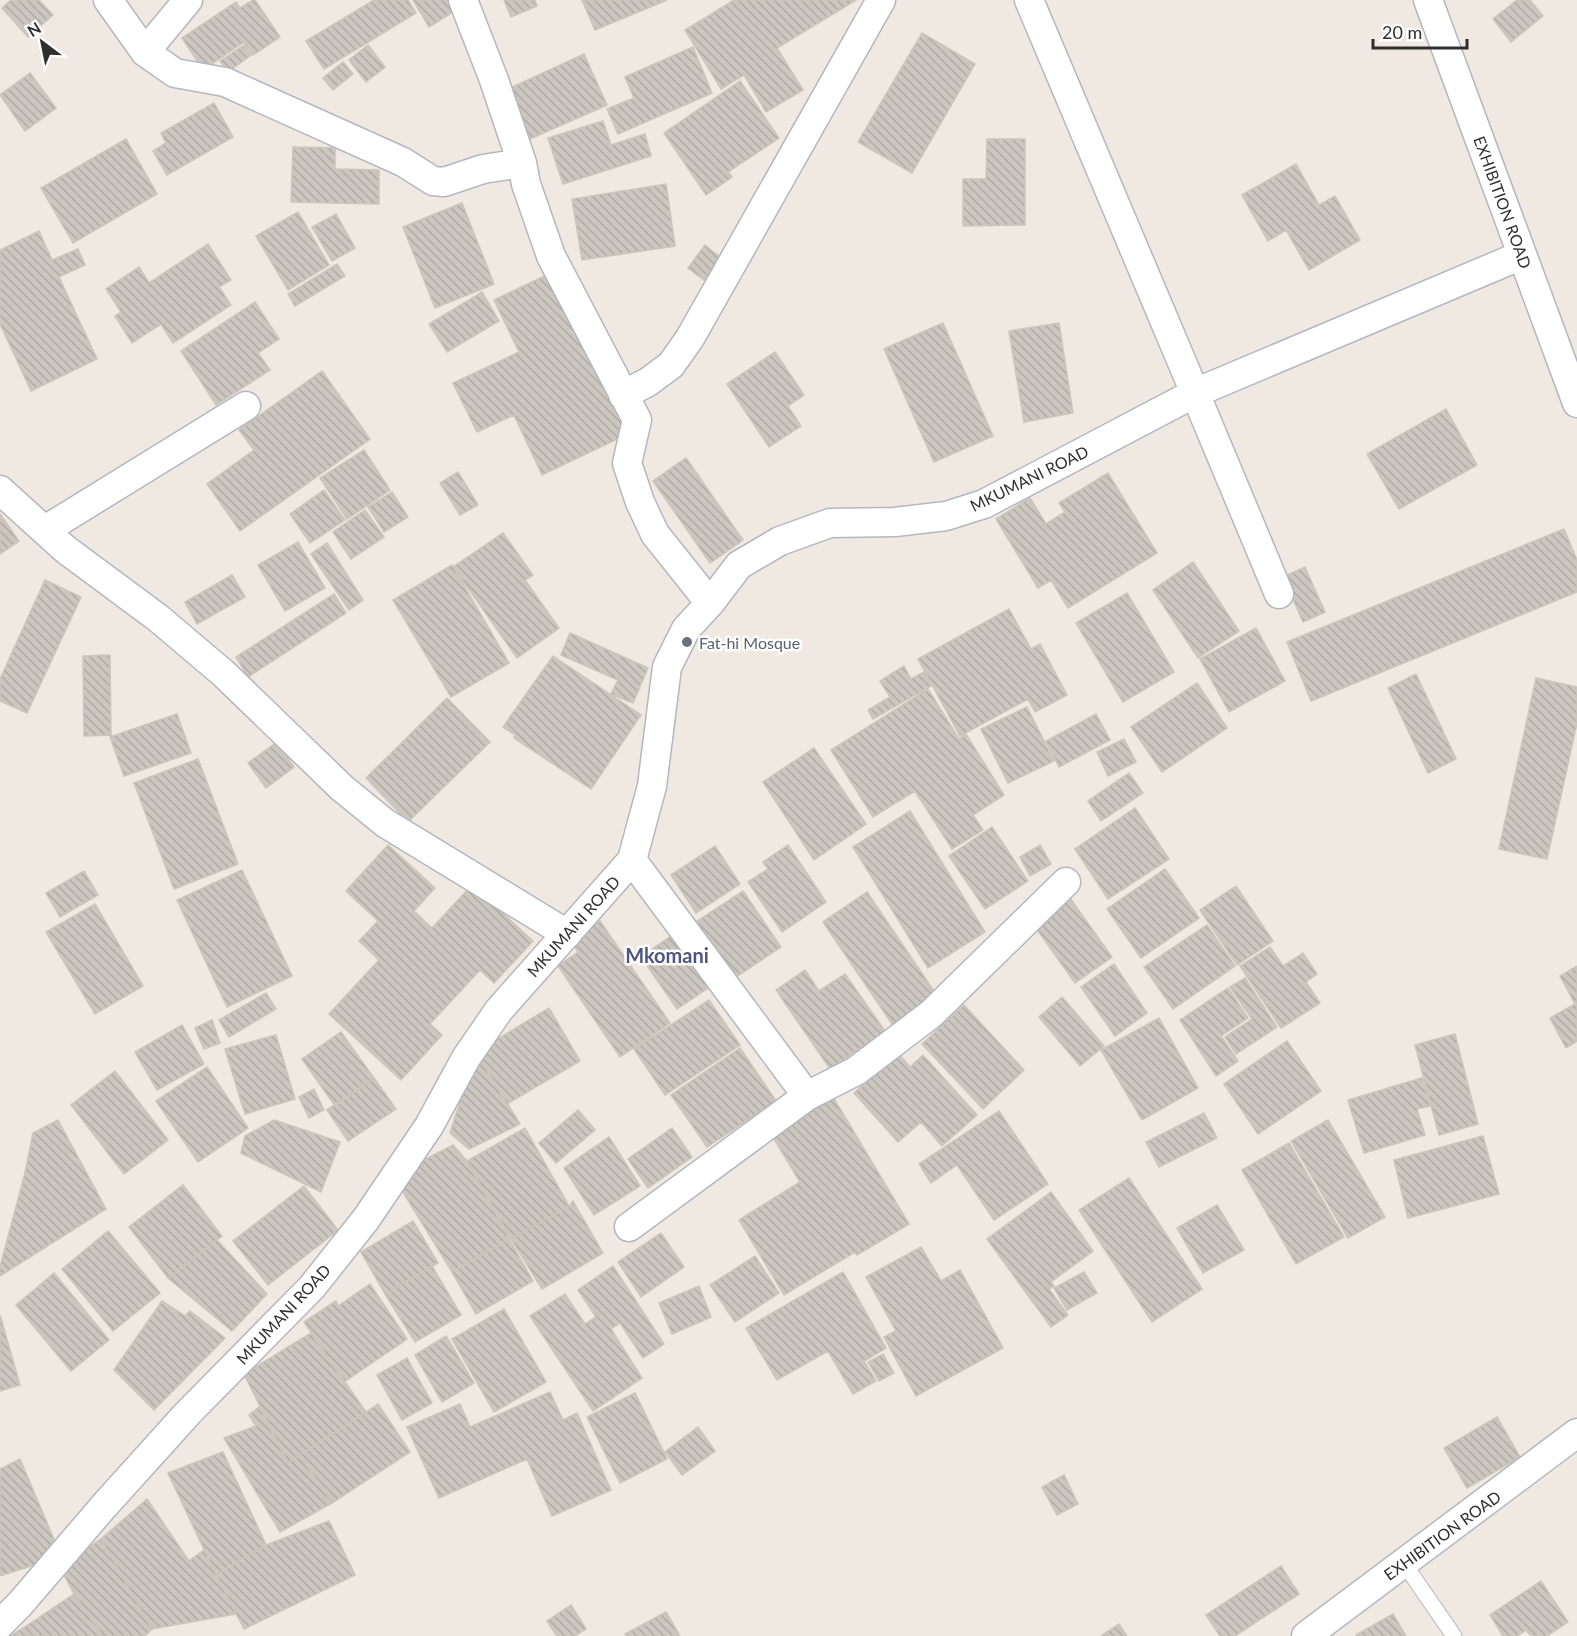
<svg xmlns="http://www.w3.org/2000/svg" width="1577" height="1636" font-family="Lato,sans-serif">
  <defs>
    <pattern id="building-back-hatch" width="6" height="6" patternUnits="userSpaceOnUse" patternTransform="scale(1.5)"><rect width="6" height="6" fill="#cbc7bf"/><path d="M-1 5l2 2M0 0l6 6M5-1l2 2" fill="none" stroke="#afaba4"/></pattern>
  </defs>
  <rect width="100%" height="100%" fill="#efe9e1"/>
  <!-- building -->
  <path fill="url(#building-back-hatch)" stroke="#cbc5ba" stroke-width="1.5" d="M11,0H39L53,15L28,37L2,8Z
    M253,0H255L280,37L253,55L244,42L203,70L182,38L236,2L240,8Z
    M374,0H408L416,13L324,69L306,41Z
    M413,0H457L461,7L429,27Z
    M504,0H535L537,6L511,17Z
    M582,0H667L595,30Z
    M734,0H856L777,48L803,90L766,112L744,75L721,89L685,30Z
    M1517,0H1530L1543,16L1511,42L1493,19Z
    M922,33L975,64L912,173L858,142Z
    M244,45L251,55L228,72L220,61Z
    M368,45L385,67L366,82L349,60Z
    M693,47L712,93L618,134L607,109L634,98L625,77Z
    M584,54L607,105L530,139L508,89Z
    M343,62L353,74L333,90L323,78Z
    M30,73L56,108L25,131L0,95Z
    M740,81L779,138L728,172L732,177L706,195L664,133Z
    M214,103L233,137L167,175L153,151L166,143L161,133Z
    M603,121L611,145L645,134L651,156L563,184L548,138Z
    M126,139L157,194L73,243L41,188Z
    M987,139H1025V225L963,226V179H986Z
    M293,147L335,148V169L379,170V204L291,202Z
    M1296,164L1319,205L1335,196L1360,240L1309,270L1286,230L1268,241L1242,195Z
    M666,184L675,246L582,260L572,199Z
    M462,203L494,284L435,308L403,227Z
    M298,212L329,265L288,290L256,236Z
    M336,214L355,248L332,261L312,227Z
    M39,231L52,260L78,249L85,265L59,277L97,359L31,391L0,324V250Z
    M208,244L231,280L219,287L231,305L173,343L161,324L132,343L115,316L121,312L106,289L139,267L149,283Z
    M705,245L721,258L704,280L688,268Z
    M337,264L345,276L295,306L288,294Z
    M553,272L630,433L542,475L514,415L477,432L453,383L519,352L494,300Z
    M482,292L499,321L447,352L429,324Z
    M255,302L279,339L258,353L270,370L216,405L181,351Z
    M943,323L993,436L934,462L884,349Z
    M1059,323L1073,413L1024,422L1009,331Z
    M775,352L804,395L788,406L801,426L769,447L727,384Z
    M322,371L370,439L240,531L207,484L254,450L239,430Z
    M1446,409L1477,465L1399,509L1367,454Z
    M364,450L390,490L347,519L320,478Z
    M686,458L743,540L710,563L653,481Z
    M458,472L478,505L460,515L440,483Z
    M1108,473L1157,553L1068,608L1051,580L1038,588L996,519L1030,498L1046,524L1065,512L1059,503Z
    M324,490L345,520L310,543L290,514Z
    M392,492L408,517L384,532L368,507Z
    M365,510L384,537L351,559L333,532Z
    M0,514L19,541L0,554Z
    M1564,529L1577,560V592L1311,701L1287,642Z
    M503,533L533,575L525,580L559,628L517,658L453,567Z
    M298,542L325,588L285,611L258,565Z
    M327,543L363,600L349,610L311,554Z
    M1193,562L1239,631L1198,658L1153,590Z
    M452,565L509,663L451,697L393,600Z
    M1305,567L1325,612L1303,622L1283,577Z
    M232,575L245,597L197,624L185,602Z
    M45,580L81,597L27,713L0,701V679Z
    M1127,593L1174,672L1123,702L1076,623Z
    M334,594L346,613L248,677L236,657Z
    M1009,609L1031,649L1040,644L1067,695L1035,712L1028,699L960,736L918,659Z
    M1256,628L1285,681L1229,712L1200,659Z
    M570,633L648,668L633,703L611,694L618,680L561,655Z
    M110,655L111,735L84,736L83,656Z
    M553,656L641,715L591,789L514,738L515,735L503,727Z
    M904,666L911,679L924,672L931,686L873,719L868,710L890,697L880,681Z
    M1416,674L1456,759L1428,773L1388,688Z
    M1536,678L1577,687V723L1547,859L1499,849Z
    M1197,683L1227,728L1162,772L1131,727Z
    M928,689L959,739L966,734L1004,795L973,815L983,830L952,849L915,791L873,817L831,750Z
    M447,698L490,742L408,822L366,778Z
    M1027,707L1054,761L1008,783L981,729Z
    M177,714L191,753L124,776L110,737Z
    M1096,714L1110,740L1059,767L1046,741Z
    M1124,739L1136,762L1108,776L1097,752Z
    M277,742L294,767L266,788L248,763Z
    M814,748L866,824L814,860L763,782Z
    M198,759L238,864L174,889L134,783Z
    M1129,773L1143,793L1101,821L1088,801Z
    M1135,808L1169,859L1108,899L1075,849Z
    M910,811L985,932L928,968L853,847Z
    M992,827L1028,881L985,909L949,856Z
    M388,845L435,888L414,911L432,928L472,885L533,941L494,983L480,970L430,1024L442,1035L401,1080L329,1014L379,960L359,941L378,921L346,891Z
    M788,845L826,902L782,932L748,882L768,869L763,862Z
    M1040,845L1051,864L1030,876L1020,857Z
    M715,846L740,884L696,913L671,875Z
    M1165,869L1199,918L1141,958L1107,909Z
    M242,870L292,976L227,1007L177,900Z
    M84,871L98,895L60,917L46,893Z
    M1236,886L1273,941L1237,965L1200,910Z
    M743,891L781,947L733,979L696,922Z
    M867,892L936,994L892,1024L823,922Z
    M1070,898L1112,957L1075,983L1033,924Z
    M95,904L143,986L95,1014L46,932Z
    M600,921L670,1023L620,1057L558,966L578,952L571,941Z
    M1207,925L1235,966L1173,1009L1144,967Z
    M678,931L714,984L677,1009L641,957Z
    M1270,947L1283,966L1303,953L1317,974L1306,982L1320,1003L1281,1028L1240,966Z
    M1114,964L1147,1013L1115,1036L1081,987Z
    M1577,966V1041L1566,1048L1550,1018L1575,1004L1560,976Z
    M805,970L819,991L845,974L885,1031L830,1069L776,990Z
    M1245,978L1277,1027L1236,1054L1225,1037L1252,1019L1230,987Z
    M1228,988L1248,1018L1221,1036L1238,1061L1216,1076L1180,1020Z
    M266,993L276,1009L229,1037L219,1020Z
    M1062,997L1104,1046L1080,1066L1039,1017Z
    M709,1000L740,1045L665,1095L634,1049Z
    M964,1005L1024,1070L983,1109L922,1044Z
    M549,1008L580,1061L507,1104L476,1052Z
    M1159,1018L1198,1088L1142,1120L1101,1050Z
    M212,1020L220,1043L204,1049L195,1028Z
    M182,1025L204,1064L157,1090L135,1052Z
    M341,1032L374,1078L335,1106L302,1059Z
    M1455,1034L1478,1124L1439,1135L1415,1045Z
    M276,1035L295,1099L245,1114L225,1049Z
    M1287,1041L1321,1091L1258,1134L1224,1084Z
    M740,1048L776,1101L707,1147L671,1095Z
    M476,1052L520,1124L469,1149L450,1133Z
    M898,1053L910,1067L923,1055L977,1115L942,1146L921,1122L898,1142L854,1093Z
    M207,1067L248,1128L198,1162L156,1101Z
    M115,1071L168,1140L124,1174L71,1105Z
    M374,1078L396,1109L348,1141L327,1110Z
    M1422,1078L1430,1106L1417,1109L1425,1135L1364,1153L1348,1100Z
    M314,1089L324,1110L309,1118L299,1097Z
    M833,1097L909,1224L857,1255L855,1252L784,1295L739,1220L800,1182L771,1134Z
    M578,1110L595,1130L556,1163L539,1143Z
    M999,1111L1048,1184L994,1220L957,1165L931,1183L919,1164Z
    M1204,1113L1217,1138L1159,1167L1146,1142Z
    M58,1120L106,1209L0,1276V1267L25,1173L33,1133Z
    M274,1120L340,1142L321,1192L241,1153L245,1136Z
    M1328,1120L1385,1217L1348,1238L1291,1141Z
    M525,1128L569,1206L511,1239L467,1161Z
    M672,1128L692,1157L648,1188L628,1159Z
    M1483,1136L1499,1194L1408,1218L1394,1160Z
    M609,1137L640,1186L594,1215L564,1168Z
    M1289,1143L1344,1237L1296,1264L1242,1170Z
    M453,1145L467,1161L509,1239L452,1272L393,1176Z
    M1129,1178L1202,1289L1152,1322L1079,1210Z
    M183,1185L222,1236L168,1278L129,1227Z
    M304,1186L338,1230L268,1285L233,1241Z
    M1051,1192L1093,1251L1051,1282L1054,1286L1049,1289L1068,1315L1051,1327L987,1239Z
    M573,1201L603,1253L542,1289L511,1239L569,1206Z
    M1217,1205L1244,1250L1203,1273L1177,1228Z
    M413,1221L438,1263L385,1294L361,1252Z
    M108,1231L160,1293L113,1331L62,1269Z
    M661,1233L684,1267L641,1297L618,1262Z
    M509,1239L533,1281L476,1314L452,1272Z
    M217,1240L267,1294L232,1331L168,1278Z
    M921,1247L941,1281L960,1270L1003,1348L916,1396L884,1337L896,1331L866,1277Z
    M755,1256L779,1293L735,1322L710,1285Z
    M432,1266L461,1315L415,1342L385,1294Z
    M613,1266L664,1344L643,1358L620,1323L611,1329L642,1378L593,1411L530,1316L565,1294L585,1324L596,1317L578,1290Z
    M843,1272L886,1348L864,1361L876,1381L853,1394L828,1351L777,1380L746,1328Z
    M1084,1272L1097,1293L1067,1310L1054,1288Z
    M54,1273L109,1340L71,1371L16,1305Z
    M370,1284L407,1339L344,1382L304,1322L336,1301L338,1306Z
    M699,1286L711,1317L672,1334L659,1303Z
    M162,1301L185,1316L190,1311L225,1338L154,1410L114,1370Z
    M504,1309L546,1382L494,1412L452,1339Z
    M0,1315L20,1385L0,1391Z
    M311,1333L366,1412L288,1463L244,1374Z
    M446,1336L474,1383L442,1402L415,1355Z
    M883,1354L894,1373L879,1381L868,1362Z
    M407,1358L432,1403L402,1420L377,1375Z
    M550,1392L563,1420L577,1413L611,1490L552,1516L527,1459L439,1498L407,1427L460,1404L470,1427Z
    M635,1393L667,1459L620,1483L587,1417Z
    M378,1404L410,1452L332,1503L300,1455Z
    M259,1407L288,1463L300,1455L332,1503L280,1532L224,1438L256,1426L249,1415Z
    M1497,1417L1520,1457L1467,1488L1444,1448Z
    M698,1427L715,1451L682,1475L665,1452Z
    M223,1452L266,1545L216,1575L168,1473Z
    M20,1459L56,1544L40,1563L0,1576V1469Z
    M1064,1475L1078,1504L1057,1515L1042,1487Z
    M147,1499L189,1561L204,1550L236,1614L152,1629L101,1539Z
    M329,1521L355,1575L244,1629L216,1575L266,1545Z
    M101,1539L152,1629L145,1636H103L74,1594L60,1567Z
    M1281,1566L1299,1594L1235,1636H1220L1206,1615Z
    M1541,1581L1568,1622L1547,1636H1531L1526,1630L1517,1636H1503L1490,1615Z
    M74,1594L103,1636H34L28,1625Z
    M571,1605L586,1629L575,1636H557L547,1621Z
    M666,1612L680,1636H627L625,1634Z
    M1393,1614L1406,1636H1356V1635Z
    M1119,1624L1127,1636H1101Z
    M28,1625L34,1636H10Z"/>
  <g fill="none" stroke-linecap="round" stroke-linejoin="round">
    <defs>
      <path id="service" d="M1403,1562L1454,1636"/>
      <path id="minor" d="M108,0L145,52L175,73L225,82L403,162L433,181L444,182L483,169L522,163L526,184L551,256L637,420L627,463L640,502L655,534L710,603
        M463,0L494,80L522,163
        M1029,0L1195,393L1522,255
        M1428,0L1577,403
        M145,52L188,0
        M623,395L648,382L671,365L690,338L881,0
        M0,490L65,549L158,618L223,673L342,788L385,823L567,934
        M45,530L246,406
        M632,860L807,1096
        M629,1227L807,1096L856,1071L931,1014L1066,882
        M0,1624L20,1604L104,1506L187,1414L312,1287L366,1219L429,1126L466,1058L499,1010L632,860L652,786L667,667L686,629L710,603L739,565L780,541L830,523L895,522L946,516L984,504L1195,393L1279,594
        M1306,1636L1577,1433"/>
    </defs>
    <!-- service casing -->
    <use href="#service" stroke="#b4b7c1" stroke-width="17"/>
    <!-- minor casing -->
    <use href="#minor" stroke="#b4b7c1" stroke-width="31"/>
    <!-- service -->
    <use href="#service" stroke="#fff" stroke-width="15"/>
    <!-- minor -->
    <use href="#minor" stroke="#fff" stroke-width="28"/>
  </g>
  <!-- markers -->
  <circle fill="#6b7280" stroke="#fff" stroke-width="2" cx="687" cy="642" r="6"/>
  <g text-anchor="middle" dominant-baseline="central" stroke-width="5" stroke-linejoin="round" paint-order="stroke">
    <!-- street labels -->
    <g font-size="16" fill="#2e2e2e" stroke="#fff">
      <text transform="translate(1503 202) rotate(70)">EXHIBITION ROAD</text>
      <text transform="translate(1029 478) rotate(-26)">MKUMANI ROAD</text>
      <text transform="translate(573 926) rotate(-48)">MKUMANI ROAD</text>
      <text transform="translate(283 1314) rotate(-47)">MKUMANI ROAD</text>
      <text transform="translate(1442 1535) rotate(-36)">EXHIBITION ROAD</text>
    </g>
    <!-- worship labels -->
    <g font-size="16" fill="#5b616d" stroke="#fff" text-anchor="start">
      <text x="699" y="642">Fat-hi Mosque</text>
    </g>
    <!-- quarter labels -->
    <g font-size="20" font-weight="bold" fill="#4d5680" stroke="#fff">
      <text x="667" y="955">Mkomani</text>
    </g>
  </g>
  <!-- north arrow -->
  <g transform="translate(42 42) rotate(328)" stroke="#ffffff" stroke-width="4.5" paint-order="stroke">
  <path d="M0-4.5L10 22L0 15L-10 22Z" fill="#2e2e2e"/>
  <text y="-9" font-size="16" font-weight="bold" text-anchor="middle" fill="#2e2e2e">N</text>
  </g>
  <!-- scale -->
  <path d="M1373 39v9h94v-9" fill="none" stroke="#2e2e2e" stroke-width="3"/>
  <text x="1382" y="39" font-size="18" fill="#2e2e2e" stroke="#ffffff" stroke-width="4.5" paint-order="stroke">20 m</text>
</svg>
